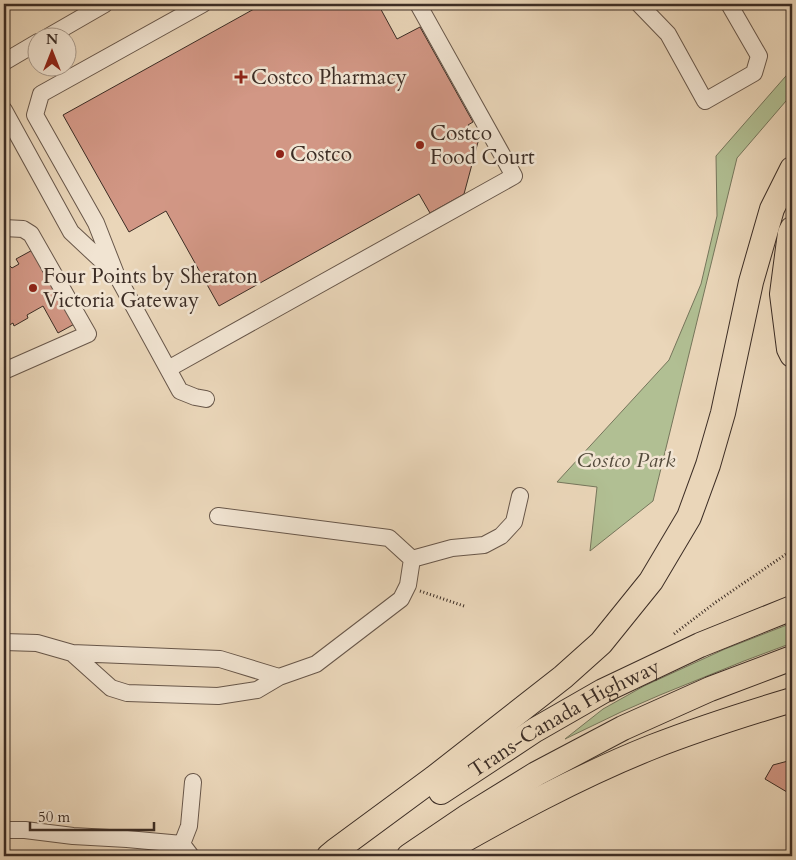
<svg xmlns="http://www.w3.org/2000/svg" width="796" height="860" font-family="Cardo,serif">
  <rect width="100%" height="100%" fill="#ead6b9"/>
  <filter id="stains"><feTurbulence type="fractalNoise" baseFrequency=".004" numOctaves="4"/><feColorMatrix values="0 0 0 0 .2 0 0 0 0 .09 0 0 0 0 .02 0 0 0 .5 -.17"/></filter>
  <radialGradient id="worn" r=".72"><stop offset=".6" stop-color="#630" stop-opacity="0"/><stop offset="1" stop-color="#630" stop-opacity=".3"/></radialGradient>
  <!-- green -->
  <path fill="#b1bf93" stroke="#76765c" d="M792,69V94L737,158L653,501L590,551L597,487L557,482L669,360L701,284L717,216L716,156Z
    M792,623V643L744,661L660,695L621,712L565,739L603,709L644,686L725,649Z"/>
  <!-- building -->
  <path fill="#d29785" stroke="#3c2d25" d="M263,4H378L397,39L420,27L473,122L468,125L478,142L464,194L430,213L419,194L219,306L166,211L129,232L63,115Z
    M38,247L80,321L58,333L43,306L27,315L28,318L14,326L13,323L4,328V269L10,266L12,268L19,264L16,259Z
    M788,761L792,764V795L765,779L773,765Z"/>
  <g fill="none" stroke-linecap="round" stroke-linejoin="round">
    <defs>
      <path id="minor" d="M639,4L668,34L705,101L754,73L759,56L729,4
        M46,38L105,4
        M4,62L38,42
        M4,110L71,232L116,274L180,391L195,397L206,399
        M4,228L23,229L31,234L88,334L4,371
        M116,274L96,223L35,115L41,94L203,4
        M168,369L514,176L418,4
        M218,516L389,538L412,559
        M412,559L452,548L484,545L501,536L514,522L520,496
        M4,642L37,643L72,653L220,659L279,677
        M72,653L111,688L127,693L218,696L257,690L279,677L316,664L401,599L408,585L412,559
        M4,830H25L73,836L127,839L182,844L191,856
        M182,844L189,826L193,782"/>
      <g id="highway">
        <path d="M792,229L790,233L782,294L789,349L792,355"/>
        <path id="s1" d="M441,792L535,730L603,691L700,645L792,608"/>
        <path d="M329,856L335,851L434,778L563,677L601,643L651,581L689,517L708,465L723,413L751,282L772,209L792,169"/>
        <path d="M409,856L468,816L536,774L623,728L710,689L792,658"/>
        <path d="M436,856C506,816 577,777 652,747C698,729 745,714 792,700"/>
      </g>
    </defs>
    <!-- minor casing -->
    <use href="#minor" stroke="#68574a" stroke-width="18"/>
    <!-- highway casing -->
    <use href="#highway" stroke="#3c2d25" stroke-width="26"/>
    <!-- path -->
    <path stroke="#3c2d25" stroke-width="3" stroke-dasharray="1 2.5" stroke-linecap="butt" d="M420,591L464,606
      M674,634L716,602L792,550"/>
    <!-- minor -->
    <use href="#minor" stroke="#f1e4d2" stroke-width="16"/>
    <!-- highway -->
    <use href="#highway" stroke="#ead6b9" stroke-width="24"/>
  </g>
  <!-- markers -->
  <g fill="#8f2418" stroke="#f1e4d2" stroke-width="2">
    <path d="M238.5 69.5h5v5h5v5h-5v5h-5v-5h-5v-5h5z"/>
    <circle cx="420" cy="145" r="5"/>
    <circle cx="280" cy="154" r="5"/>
    <circle cx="33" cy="288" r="5"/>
  </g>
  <g text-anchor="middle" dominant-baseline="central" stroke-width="5" stroke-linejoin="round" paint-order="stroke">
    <!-- poi labels -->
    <g font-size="21" fill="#3c2d25" stroke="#f1e4d2" text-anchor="start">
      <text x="251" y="77">Costco Pharmacy</text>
      <text x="430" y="133">Costco<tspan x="430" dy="24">Food Court</tspan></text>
      <text x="290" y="154">Costco</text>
      <text x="43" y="276">Four Points by Sheraton<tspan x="43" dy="24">Victoria Gateway</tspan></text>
    </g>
    <!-- park labels -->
    <g font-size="21" font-style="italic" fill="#534a3b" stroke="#f1e4d2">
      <text x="626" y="460">Costco Park</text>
    </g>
    <!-- street labels -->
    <g font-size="21" fill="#3c2d25" stroke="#f1e4d2">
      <text stroke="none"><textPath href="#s1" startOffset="144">Trans-Canada Highway</textPath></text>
    </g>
  </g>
  <!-- margin -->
  <rect width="796" height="860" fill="none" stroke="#ead6b9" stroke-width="20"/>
  <rect x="5" y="5" width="786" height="850" fill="none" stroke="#3c2d25" stroke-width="2.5"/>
  <rect x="10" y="10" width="776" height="840" fill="none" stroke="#3c2d25"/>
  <!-- north arrow -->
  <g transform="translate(52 52)"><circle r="24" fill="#f1e4d2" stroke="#a99b8d"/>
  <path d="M0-4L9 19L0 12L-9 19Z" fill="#8f2418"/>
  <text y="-8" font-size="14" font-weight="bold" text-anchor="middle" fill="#3c2d25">N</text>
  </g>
  <!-- scale -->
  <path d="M30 822v8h124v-8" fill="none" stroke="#3c2d25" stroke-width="2.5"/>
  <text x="38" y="822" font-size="15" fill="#3c2d25" stroke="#f1e4d2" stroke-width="4" paint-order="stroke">50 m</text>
  <rect width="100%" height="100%" filter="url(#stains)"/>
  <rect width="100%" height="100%" fill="url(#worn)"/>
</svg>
